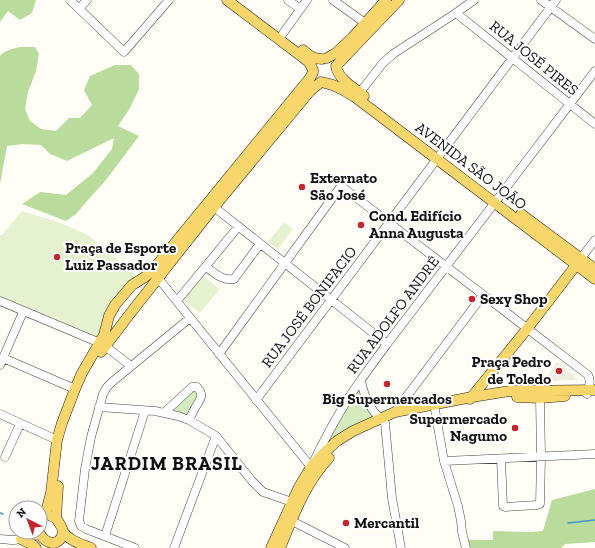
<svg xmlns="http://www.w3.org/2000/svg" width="595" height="548" font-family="'Zilla Slab',serif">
  <rect width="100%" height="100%" fill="#fffdf5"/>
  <!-- green -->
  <path fill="#d5ebbd" d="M360,383L378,418L325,451L331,430Z
    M193,388L200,395L188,419L167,412Z"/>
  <!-- forest -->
  <path fill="#b9dc9c" d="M0,0H36L32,13L20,20L8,11L0,22Z
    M20,47H35L39,54L36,71L28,92L25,109L30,121L41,129L56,131L69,118H80L92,105L84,90L90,76L115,65H131L139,74V89L130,108L118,126L139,136L106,180L88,200L76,214L66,221L22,204L40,192L66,195L93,173L112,149L114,138L67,161L50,154L41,145L23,144L7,146L0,184V56C5,50 12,49 20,47Z
    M595,489V542L565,544L561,548H471L467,540H493V531L531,532L543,531L552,500Z"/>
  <!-- pitch -->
  <path fill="#e6f2cf" d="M22,211L58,222L88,235L139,278L129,283L99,341L0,299V235H2Z
    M284,222L293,229L278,249L268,242Z
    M203,276L220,289L200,313L183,300Z"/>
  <!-- plaza -->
  <path fill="#f1ede2" d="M557,362L579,380L544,381Z"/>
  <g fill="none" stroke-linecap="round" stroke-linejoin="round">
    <!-- stream -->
    <path stroke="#3f96cf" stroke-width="1.5" d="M0,513L3,514
      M568,523L595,520"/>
    <defs>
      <path id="minor" d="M70,0L124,52L169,0
        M288,0L300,9
        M333,0L365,23
        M541,0L595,39
        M79,9L87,0
        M456,13L595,124
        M279,39L307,0
        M357,96L383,63L393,54L456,13L474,0
        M214,207L387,344
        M581,258L595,240
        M206,267C215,273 222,281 234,279L260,244
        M158,278L311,467C322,444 334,421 348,399C360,380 374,362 387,344L595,71
        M0,301L100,343
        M177,301L238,227
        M105,346L131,366
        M219,354L341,186L588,375C592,382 588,387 587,394
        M3,358L75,389
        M0,365L23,312
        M361,381C365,399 370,410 385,423L392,498L401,548
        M256,400L556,0
        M432,404L435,410L444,461L458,506L461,521L462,532L466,548
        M99,407L155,411L178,416L189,420L216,436L252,481L263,492L292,502
        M165,412L192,387H197C205,396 200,399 195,408C193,412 191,416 189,420
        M395,412L483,295
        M0,414L57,440
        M5,457L20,424
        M501,459L503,506L505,507L537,505L540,504L541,457L540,398L538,394
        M444,461L595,454
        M292,521L345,548
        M105,536L145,411
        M0,539C4,539 9,540 14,540C23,539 31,533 41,536
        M135,548L86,529L81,526L79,521L85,469L91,437L103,394L107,387L112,382L190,318
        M174,548L216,436"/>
      <path id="major" d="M227,0L309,62L313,70
        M303,50C310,56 313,59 322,59
        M327,58L336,53L352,38L386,0
        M336,66L399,0
        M337,70C342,82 355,88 364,96
        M325,83C337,85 345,91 355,97L595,279
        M521,214L595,269
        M101,352L129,315L214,207L310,91L321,82
        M517,397L540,398L565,396
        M470,399L527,329L580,260
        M56,518L58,486
        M40,521L47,508L51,493L57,440L62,423L75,389L82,373L104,335L109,316L115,305L132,285L145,277L152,271L310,78L313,72
        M39,532C43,541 54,548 61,538C62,536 63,534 63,532C63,527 58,522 56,518L51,516
        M63,532C70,541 81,544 91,548
        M21,539L33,545L36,548
        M271,548L299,487L311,467L325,452L337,441L353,431L395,412L472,397L510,391L595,390
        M280,548C293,517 305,483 329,458"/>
    </defs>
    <!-- minor casing -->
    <use href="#minor" stroke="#444" stroke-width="9"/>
    <!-- major casing -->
    <use href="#major" stroke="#222" stroke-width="11"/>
    <!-- minor -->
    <use href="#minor" stroke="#fff" stroke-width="8"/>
    <!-- major -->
    <use href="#major" stroke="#f9d66b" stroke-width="10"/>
  </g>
  <!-- markers -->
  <g fill="#c4262e" stroke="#fff" stroke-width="1.5">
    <circle cx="302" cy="187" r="4"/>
    <circle cx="361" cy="225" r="4"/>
    <circle cx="57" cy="257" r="4"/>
    <circle cx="472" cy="299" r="4"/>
    <circle cx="559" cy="371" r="4"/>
    <circle cx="387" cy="384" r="4"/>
    <circle cx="515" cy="428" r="4"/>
    <circle cx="346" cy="523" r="4"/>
  </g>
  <g text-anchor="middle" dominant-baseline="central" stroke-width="4" stroke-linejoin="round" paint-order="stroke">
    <!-- street labels -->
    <g font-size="15" fill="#111" stroke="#fff">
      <text transform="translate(534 58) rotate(39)">RUA JOSÉ PIRES</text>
      <text transform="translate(471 166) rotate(37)">AVENIDA SÃO JOÃO</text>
      <text transform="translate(309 307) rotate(-53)">RUA JOSÉ BONIFACIO</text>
      <text transform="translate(393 315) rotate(-53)">RUA ADOLFO ANDRÉ</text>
    </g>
    <!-- poi labels -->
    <g font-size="15" font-weight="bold" fill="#111" stroke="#fff" text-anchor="start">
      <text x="310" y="178">Externato<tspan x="310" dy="17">São José</tspan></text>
      <text x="369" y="216">Cond. Edifício<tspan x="369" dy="17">Anna Augusta</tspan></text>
      <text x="65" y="248">Praça de Esporte<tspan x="65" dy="17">Luiz Passador</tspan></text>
      <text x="480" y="299">Sexy Shop</text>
      <text x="551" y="362" text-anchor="end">Praça Pedro<tspan x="551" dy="17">de Toledo</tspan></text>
      <text x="387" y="399" text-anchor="middle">Big Supermercados</text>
      <text x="507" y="419" text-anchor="end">Supermercado<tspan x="507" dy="17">Nagumo</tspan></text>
      <text x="354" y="523">Mercantil</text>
    </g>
    <!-- district labels -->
    <g font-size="19" font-weight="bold" letter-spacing="1" fill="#111" stroke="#fff">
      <text x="167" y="463">JARDIM BRASIL</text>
    </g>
  </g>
  <!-- north arrow -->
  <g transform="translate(28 520) rotate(318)"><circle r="19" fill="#ffffff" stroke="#a0a0a0"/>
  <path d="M0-3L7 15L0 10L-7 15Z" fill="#c4262e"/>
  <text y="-6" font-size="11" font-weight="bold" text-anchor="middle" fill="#111111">N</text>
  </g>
</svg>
